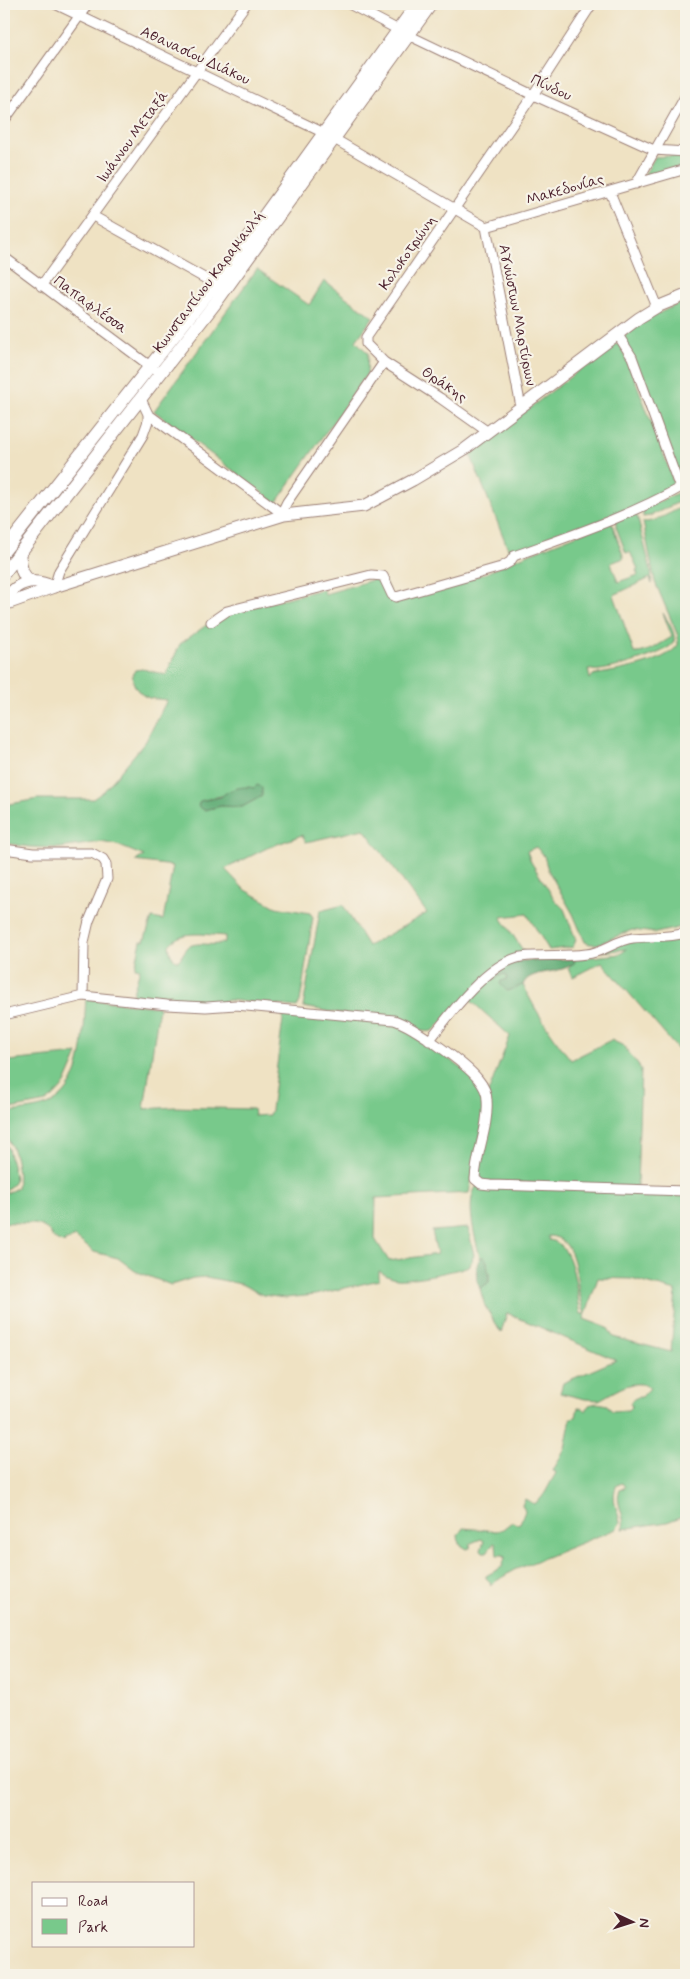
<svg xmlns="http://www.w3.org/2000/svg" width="690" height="1979" font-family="Mynerve,sans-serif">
  <rect width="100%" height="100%" fill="#f7f3e8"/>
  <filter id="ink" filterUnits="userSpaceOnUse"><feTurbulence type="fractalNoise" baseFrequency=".02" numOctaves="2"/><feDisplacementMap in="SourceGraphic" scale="10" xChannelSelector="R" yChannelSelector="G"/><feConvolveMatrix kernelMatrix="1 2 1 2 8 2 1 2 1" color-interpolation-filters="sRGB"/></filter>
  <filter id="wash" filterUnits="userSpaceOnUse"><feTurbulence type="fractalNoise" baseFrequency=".0096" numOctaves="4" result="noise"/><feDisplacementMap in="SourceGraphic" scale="20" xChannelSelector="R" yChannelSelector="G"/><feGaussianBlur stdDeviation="1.12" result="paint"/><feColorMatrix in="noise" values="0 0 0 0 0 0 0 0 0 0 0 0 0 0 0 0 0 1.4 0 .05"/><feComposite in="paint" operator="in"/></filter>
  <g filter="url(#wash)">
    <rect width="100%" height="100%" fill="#efe2c3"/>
    <!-- green -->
    <path fill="#78c98b" stroke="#61745b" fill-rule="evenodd" d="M686,155V165L646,177L645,174L655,157Z
      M257,269L309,305L324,281L373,317L356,341L368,353L367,374L276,503L154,411Z
      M686,300V484L680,480L623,339C628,326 673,307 686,300Z
      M613,344L620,345L636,382L671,474L673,482L672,488L635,508L512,553L509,551L470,454Z
      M686,489V500L681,501L650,516L643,517V509Z
      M686,505V926L656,933L632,930L598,944H590L585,942L573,914L548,870L544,856L536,847L527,851L531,862L555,900L564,909L576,940L573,947L549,950L527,914L501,917L526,955L506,960L434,1030C426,1034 421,1030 413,1026L303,1007L320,911L343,905L368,946L427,913L364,829L306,842L302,835L267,848L225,869L244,889L276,907L310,913L313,917L300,1002L297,1007L229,1000L214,1003L131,999L140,969L135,968L141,941H144L152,918L163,920L173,866L135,861L144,856L117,845L101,842L60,848L30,847L4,843V805L38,799H93L104,791L146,741L167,700C153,698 144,701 135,686C132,681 132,675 135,670L143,669L166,675L180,644L222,614L323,589L325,594L382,577L394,601H401L486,573L516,559L611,521L624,558L611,563L618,582L638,575L636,570L638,569L630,552L626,553L616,527V520L636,512L651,570L652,584L650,578L614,595L634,653C647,654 661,643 672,637L663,613C667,620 676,632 674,641C672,653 612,669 600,670C595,671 592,670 588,669L590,679L593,675C616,671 664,664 678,645V636L655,582L643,522C656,523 674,510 686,505ZM254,788L262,796L242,807L221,806L204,810L200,801ZM201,934L225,936V942C213,948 198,940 188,947C184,951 182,957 178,961C170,957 170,953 169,945C179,934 187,934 201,934Z
      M686,935V1056L680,1052L602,962L573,977L568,969L575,962L573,959L620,954L627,949L602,952L623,942Z
      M503,974L507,975V979L504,981L519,986L523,985C536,1012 552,1036 571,1060L611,1040L624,1046L641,1069L637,1187L482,1181L477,1175L488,1093L510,1036L467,997L488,979H496Z
      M86,999L159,1007L144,1109L175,1107L253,1109L254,1116L269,1115L271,1110L284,1012L395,1024L419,1037L468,1073L482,1090L485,1114L469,1193L376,1198L375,1239L389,1261L437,1254L432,1231L468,1228L474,1255L470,1265C464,1270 406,1281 397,1279C390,1278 385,1275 379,1271V1280L315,1295L285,1298L263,1295L241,1284L206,1277L193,1278L171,1285L135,1271L118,1258L94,1252L75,1237L63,1243C49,1239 53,1233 45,1228C35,1221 15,1224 4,1222V1141L8,1148L15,1178L14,1183L6,1190L7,1193L17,1188C20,1173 15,1145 4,1135V1112H10C24,1110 40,1109 52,1103C86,1084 83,1031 86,999Z
      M78,1054L65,1084L53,1097L46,1102L15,1108H4V1092L9,1093L8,1061Z
      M477,1186L686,1193V1515L667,1522L623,1529C626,1514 614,1503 620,1490L625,1487L622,1483L617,1485C610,1498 618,1510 620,1523L616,1529L514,1570L490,1585L491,1583L486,1578V1576L502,1567L505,1558L504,1555H497L496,1544L494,1543L487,1552H483L481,1550L484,1541L481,1539L471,1543L470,1548L467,1549L459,1544L458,1535L463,1528L497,1531L503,1529L513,1521L516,1524L520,1523L525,1511L522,1505L525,1499L534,1504C545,1498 548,1485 555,1475L556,1472L553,1471L565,1448L571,1418L576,1417L578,1408H583L586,1411L589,1405L597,1403L607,1405L612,1411L628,1410L632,1406L630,1404C632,1399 636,1397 642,1397L650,1388C634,1376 613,1393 599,1400L585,1399L560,1393L563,1383L616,1360L507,1313L501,1333L485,1306L480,1289L489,1282V1272L481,1257L480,1258C476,1240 464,1201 477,1186ZM548,1236C575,1236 576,1273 579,1292C581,1299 583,1307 585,1314H581C576,1294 575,1242 549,1240ZM598,1278L631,1279L676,1291L671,1352L613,1337L608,1328L584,1319Z"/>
    <!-- forest -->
    <path fill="#62ad77" stroke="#566651" d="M257,785L262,787V796L242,807L221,806L204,810L198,806L200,801L221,797C228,789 244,785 254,788Z
      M573,959L575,962C561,976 529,968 523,985L507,991L500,984L501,981L507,979L506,975L503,974L492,980L488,979L515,961Z
      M481,1257H484L487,1261L489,1282L480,1289C476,1279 474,1266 481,1257Z"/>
  </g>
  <g filter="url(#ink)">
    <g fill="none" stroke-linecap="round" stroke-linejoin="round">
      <defs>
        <path id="minor" d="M55,4L324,133L486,227L686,169
          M349,4L408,35L533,95L654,150L686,152
          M4,121L88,4
          M636,184L686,95
          M610,192L657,307
          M93,216L215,284
          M486,227L521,407
          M4,257L154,369
          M41,286L246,4
          M618,335L632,357L677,480L681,484L686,486
          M384,362L440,398L488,432
          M141,399L148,414L284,515
          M284,515V508L287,502L384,362L366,344V337L533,95L592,4
          M54,587L59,571L143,435L148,421V414
          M211,622L227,611L371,575L383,576L392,595L396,597L501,567L510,562L514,556C572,535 630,516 683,486
          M4,849L33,853H92L103,859L106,864L107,879L89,921L84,942L83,996
          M4,1015L83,996L167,1005L206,1007L236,1005L394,1020C413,1026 465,1063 478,1079C483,1085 487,1092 487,1100C489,1127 476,1153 475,1179L481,1184L490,1185L686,1191
          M429,1041C449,1015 487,963 521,957C543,954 565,957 586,954C603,953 616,940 633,938C651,936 668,938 686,933"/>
        <path id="tertiary" d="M4,603C15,581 33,577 54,587
          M4,605L54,587L284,515L364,506L413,480L465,449L639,318L657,307L686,295"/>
        <path id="secondary" d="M4,551L215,284L417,4
          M19,553C21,564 20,576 31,581
          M4,573L217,301L431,4"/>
      </defs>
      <!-- minor casing -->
      <use href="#minor" stroke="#9c8077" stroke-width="11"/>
      <!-- tertiary casing -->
      <use href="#tertiary" stroke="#9c8077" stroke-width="13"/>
      <!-- secondary casing -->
      <use href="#secondary" stroke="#9c8077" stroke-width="14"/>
      <!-- minor -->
      <use href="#minor" stroke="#fff" stroke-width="9"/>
      <!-- tertiary -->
      <use href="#tertiary" stroke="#fff" stroke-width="11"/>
      <!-- secondary -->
      <use href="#secondary" stroke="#fff" stroke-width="12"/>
    </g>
  </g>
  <g text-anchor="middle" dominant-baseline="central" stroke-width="4.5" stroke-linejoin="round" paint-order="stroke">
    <!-- street labels -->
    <g font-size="15" fill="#4a1f2b" stroke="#f7f3e8">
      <text transform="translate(195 56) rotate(25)">Αθανασίου Διάκου</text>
      <text transform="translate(551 88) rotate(25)">Πίνδου</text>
      <text transform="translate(133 137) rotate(-54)">Ιωάννου Μεταξά</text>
      <text transform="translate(565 190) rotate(-16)">Μακεδονίας</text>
      <text transform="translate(408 253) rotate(-55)">Κολοκοτρώνη</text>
      <text transform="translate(209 282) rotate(-53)">Κωνσταντίνου Καραμανλή</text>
      <text transform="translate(90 305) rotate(36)">Παπαφλέσσα</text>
      <text transform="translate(517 315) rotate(79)">Αγνώστων Μαρτύρων</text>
      <text transform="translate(444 385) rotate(34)">Θράκης</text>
    </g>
  </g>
  <!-- margin -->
  <rect width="690" height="1979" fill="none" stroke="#f7f3e8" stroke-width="20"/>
  <!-- legend -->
  <rect x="32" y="1882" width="162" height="65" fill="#f7f3e8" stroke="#b29e9c"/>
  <rect x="42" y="1898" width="25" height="8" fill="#ffffff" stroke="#b29e9c"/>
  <text x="78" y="1906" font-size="15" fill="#4a1f2b">Road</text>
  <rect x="42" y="1919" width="25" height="15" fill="#78c98b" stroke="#b29e9c"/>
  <text x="78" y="1932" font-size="15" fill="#4a1f2b">Park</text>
  <!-- north arrow -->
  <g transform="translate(632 1922) rotate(94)" stroke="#f7f3e8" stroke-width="4" paint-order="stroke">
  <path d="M0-4L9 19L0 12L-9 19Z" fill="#4a1f2b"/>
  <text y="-8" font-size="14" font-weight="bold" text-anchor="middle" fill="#4a1f2b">N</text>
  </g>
</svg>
